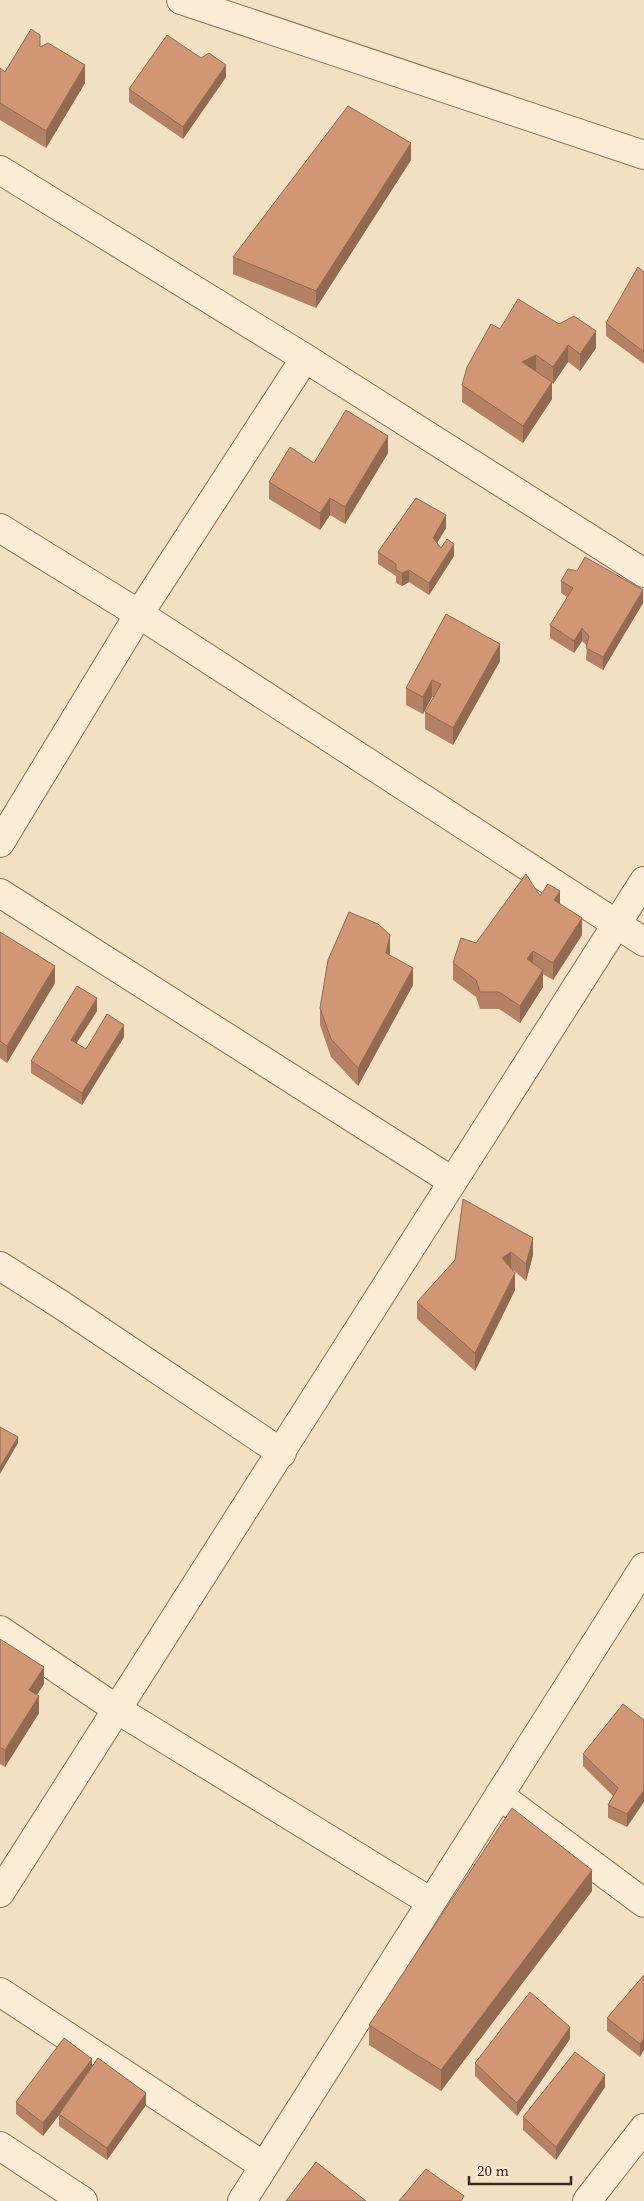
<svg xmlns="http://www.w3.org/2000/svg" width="644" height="2201" font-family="'Source Serif 4',serif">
  <rect width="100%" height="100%" fill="#f1e0c1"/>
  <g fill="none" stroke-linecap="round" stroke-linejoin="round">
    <defs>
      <path id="minor" d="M181,0L644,155
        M0,170L305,358L644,573
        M0,528L139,614L644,942
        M0,843L139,614L305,358
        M0,893L452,1181
        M0,1266L60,1304L282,1453
        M0,1630L118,1710L431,1902
        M499,1795L644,1903
        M0,1893L644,881
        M0,1992L264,2166
        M0,2146L83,2201
        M242,2201L644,1567
        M587,2201L644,2128"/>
    </defs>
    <!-- minor casing -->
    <use href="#minor" stroke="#8b7057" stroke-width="30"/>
    <!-- minor -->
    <use href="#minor" stroke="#fbedd5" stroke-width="28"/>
  </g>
  <!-- wall -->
  <path fill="#b48164" d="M40,47L85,83L46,148L0,120V68L5,72Z
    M226,77L183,139L129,102V89Z
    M411,160L316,308L233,274V257Z
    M644,272V364L606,336V323Z
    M559,324L596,348L580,371L568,362L553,384L552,383V399L523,443L462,402V385L500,329Z
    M388,453L345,524L330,515L320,530L269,499V482L314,463Z
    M446,528L437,543L441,548L454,556L429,595L409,582L402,586L396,583V576L378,564V552Z
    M561,581L643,603L603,670L586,660L587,646L582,641L574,653L550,638V625L567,597L561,593Z
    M446,614L500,661L453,745L425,729V712L434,697H432L423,714L406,705V688Z
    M540,896L560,904L582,935L553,980L543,974V987L520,1023L499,1009H480L476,997L453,980V963L476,943Z
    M0,932L55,983L7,1063L0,1058Z
    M390,952L389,955L413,985L358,1086L331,1057L320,1025V1008Z
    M97,1011L76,1043L86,1049L124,1037L82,1105L31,1073V1061Z
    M463,1199L533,1255L526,1281L513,1270L515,1290L475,1371L417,1319V1302L455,1260Z
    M0,1639L44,1684L37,1695L39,1713L5,1767L0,1764Z
    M644,1720L627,1827L608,1818V1805L613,1796L583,1766V1754Z
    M592,1891L441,2091L369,2045V2025Z
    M644,1975L640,2057L607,2031V2018Z
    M570,2039L517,2116L475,2076V2063Z
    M92,2067L146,2105L107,2160L59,2126V2115L43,2136L16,2114V2102Z
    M605,2087L556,2160L523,2130V2117Z"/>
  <!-- shaded-wall -->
  <path fill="#926951" d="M85,65V83L46,148V131Z
    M226,65V77L183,139V127Z
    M411,143V160L316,308V291Z
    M596,331V348L580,371V354Z
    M568,345V362L553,384V367Z
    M536,355V372L522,362Z
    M552,382V399L523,443V426Z
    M388,436V453L345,524V507Z
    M330,498V515L320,530V513Z
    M446,515V528L433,550V538Z
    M454,544V556L429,595V583Z
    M409,570V582L402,586V573Z
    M643,590V603L603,670V657Z
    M582,628V641L574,653V641Z
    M500,644V661L453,745V728Z
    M432,680V697L423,714V697Z
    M560,891V908L554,900Z
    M582,918V935L553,980V963Z
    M390,935V952L386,970V953Z
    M533,951V968L527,959Z
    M55,966V983L7,1063V1046Z
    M413,968V985L358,1086V1068Z
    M543,970V987L520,1023V1006Z
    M97,998V1011L71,1052V1040Z
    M124,1025V1037L82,1105V1093Z
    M533,1238V1255L526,1281V1264Z
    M511,1252V1269L502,1258Z
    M515,1273V1290L475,1371V1353Z
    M18,1437V1443L0,1474V1467Z
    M44,1667V1684L29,1707V1690Z
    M39,1696V1713L5,1767V1750Z
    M644,1790V1802L627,1827V1814Z
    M592,1870V1891L441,2091V2070Z
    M570,2027V2039L517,2116V2103Z
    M644,2038V2050L640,2057V2044Z
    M92,2059V2071L59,2114V2115L43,2136V2123Z
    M605,2075V2087L556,2160V2147Z
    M146,2093V2105L107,2160V2148Z"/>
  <!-- building -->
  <path fill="#d19674" stroke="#926951" d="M31,29L40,35V47L48,43L85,65L46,131L0,103V68L5,72Z
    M167,35L201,58L209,53L226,65L183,127L129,89Z
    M348,106L411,143L316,291L233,257Z
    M638,267L644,272V352L606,323Z
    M518,299L559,324L574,316L596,331L580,354L568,345L553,367L536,355L522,362L552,382L523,426L462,385L467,367L491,324L500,329Z
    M346,410L388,436L345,507L330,498L320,513L269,482L290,447L314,463Z
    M416,498L446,515L433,538L441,548L447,539L454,544L429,583L409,570L402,573L396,570V564L378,552Z
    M585,557L643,590L603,657L586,648L589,636L582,628L574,641L550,625L573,588L561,581L568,569L577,571Z
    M446,614L500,644L453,728L425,712L441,684L432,680L423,697L406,688Z
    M526,874L540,896L548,884L560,891L554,900L582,918L553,963L533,951L527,959L543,970L520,1006L499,992H480L476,980L453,963L461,938L476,943Z
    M349,912L378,924L390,935L386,953L413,968L358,1068L331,1039L320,1008L328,960Z
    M0,932L55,966L7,1046L0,1041Z
    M77,986L97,998L71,1040L86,1049L107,1014L124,1025L82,1093L31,1061Z
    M463,1199L533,1238L526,1264L511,1252L502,1258L515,1273L475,1353L417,1302L455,1260Z
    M0,1427L18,1437L0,1467Z
    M0,1639L44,1667L29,1690L39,1696L5,1750L0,1747Z
    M623,1704L644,1720V1790L627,1814L608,1805L618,1788L583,1754Z
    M512,1808L592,1870L441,2070L369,2025Z
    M644,1975V2038L640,2044L607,2018Z
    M530,1992L570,2027L517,2103L475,2063Z
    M64,2038L92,2059L43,2123L16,2102Z
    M575,2052L605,2075L556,2147L523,2117Z
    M98,2058L146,2093L107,2148L59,2114Z
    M316,2162L366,2201H286Z
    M426,2169L464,2196L461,2201H399Z"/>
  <!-- scale -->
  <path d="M469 2176v8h102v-8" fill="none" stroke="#3a291c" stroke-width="2.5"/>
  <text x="477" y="2176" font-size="15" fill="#3a291c" stroke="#f8ead1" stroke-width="4" paint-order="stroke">20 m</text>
</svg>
